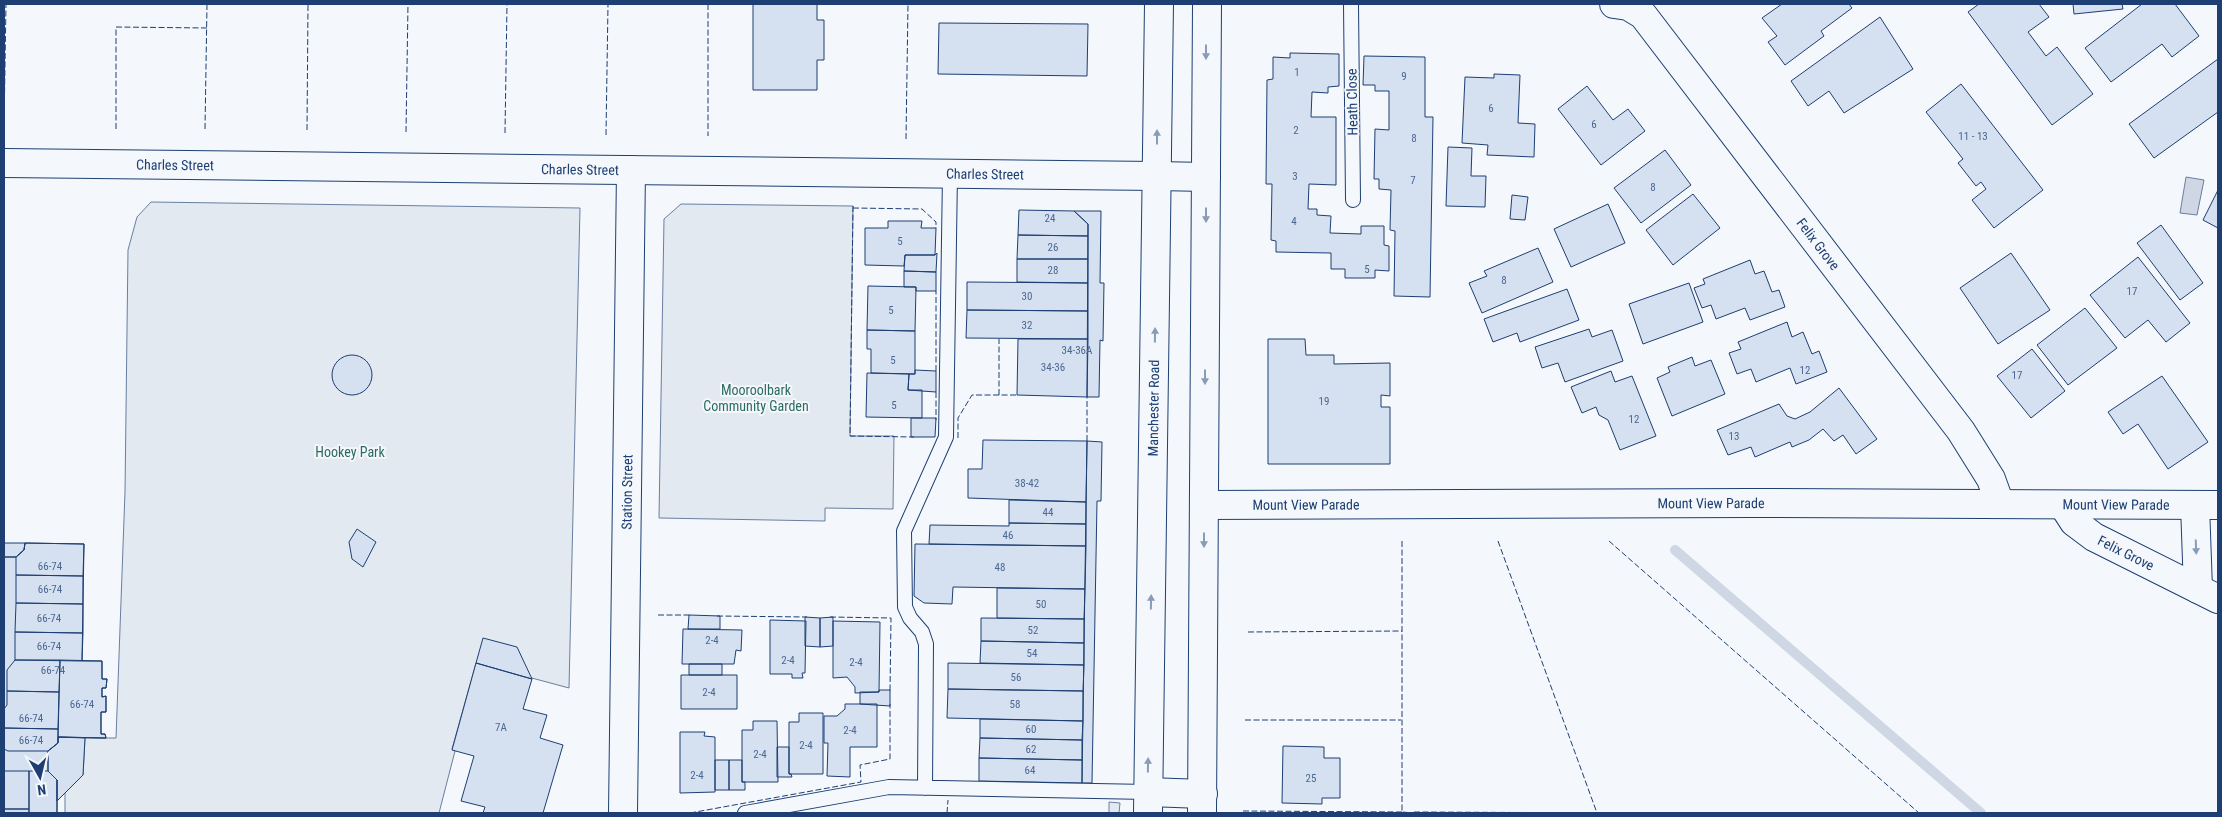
<svg xmlns="http://www.w3.org/2000/svg" width="2222" height="817" font-family="'Roboto Condensed',sans-serif">
  <rect width="100%" height="100%" fill="#f4f7fb"/>
  <!-- green -->
  <path fill="#e3e9f0" stroke="#687fa3" d="M151,202L580,208L569,688L476,663L452,749L455,751L439,813H65V793L83,775L85,738H116L125,492L128,250L137,217Z
    M681,204L853,206L850,436H894L893,509L825,508V521L659,518L664,219Z
    M1109,802L1120,803L1119,813H1109Z"/>
  <!-- water -->
  <path fill="#cfd7e4" stroke="#687fa3" d="M2186,177L2204,180L2197,215L2180,213Z"/>
  <g fill="none" stroke-linecap="round" stroke-linejoin="round">
    <!-- stream -->
    <path stroke="#cfd7e4" stroke-width="10" d="M1675,550L1981,813"/>
  </g>
  <!-- building -->
  <path fill="#d5e0f0" stroke="#1d3f73" d="M753,4H817V20H824V60H817V90H753Z
    M1782,4H1849L1852,8L1821,31L1824,36L1785,65L1768,42L1777,36L1762,18Z
    M1979,4H2039L2049,17L2028,32L2046,56L2057,47L2093,94L2052,125L1968,12Z
    M2073,4H2122L2123,9L2074,14Z
    M2142,4H2175L2199,36L2172,57L2162,44L2111,82L2085,48Z
    M1880,17L1913,69L1844,113L1829,91L1808,106L1791,81Z
    M939,23L1088,24L1087,76L938,74Z
    M1290,53L1339,54V86L1328,87V93L1312,92L1311,117H1336V185L1309,184L1308,209H1317V215L1331,216L1330,233L1361,234V226H1384V245L1389,246V271L1375,270V278H1345V269H1331V253L1276,252V241L1271,240L1272,184H1266L1267,80L1273,79V57L1290,58Z
    M1364,56L1425,57V117H1433L1430,297L1394,296L1395,231L1390,230L1391,190L1379,189V179H1374L1375,129L1389,130V91H1375V85H1363Z
    M2218,59V112L2154,158L2129,124Z
    M1494,74L1520,75L1518,123L1535,124L1534,157L1487,155L1488,145L1462,143L1465,77L1494,78Z
    M1961,84L2043,190L1994,228L1972,200L1986,189L1981,182L1976,186L1958,163L1963,159L1926,112Z
    M1587,86L1613,120L1628,109L1645,131L1601,165L1558,109Z
    M1448,147L1472,148L1471,176H1486L1485,207L1446,206Z
    M1665,150L1691,185L1641,223L1614,188Z
    M2218,190V228L2203,220Z
    M1693,194L1720,228L1673,265L1646,230Z
    M1512,195L1528,197L1525,220L1510,219Z
    M1608,204L1625,243L1571,267L1554,229Z
    M1019,210L1074,211L1088,224V236L1018,235Z
    M1074,211H1101L1100,283H1104L1103,341L1100,340L1099,397H1087L1088,224Z
    M888,221H922L921,228H936L935,255H905L904,266L865,265V228H888Z
    M2161,225L2203,283L2180,300L2137,243Z
    M1018,235L1088,236V259H1017Z
    M1538,248L1553,282L1482,313L1469,283L1487,276L1484,271Z
    M937,253L936,272L904,271L905,255H935Z
    M2011,253L2050,310L1998,344L1960,288Z
    M2138,257L2190,323L2166,342L2148,320L2125,338L2090,295Z
    M1017,259H1088V283L1017,282Z
    M1750,260L1755,274L1764,271L1772,292L1779,290L1785,307L1750,320L1745,308L1716,319L1711,305L1702,308L1694,288L1705,284L1703,279Z
    M904,271L936,272V291H916V287H904Z
    M967,282L1088,283V311L967,310Z
    M1689,283L1703,322L1643,344L1629,304Z
    M868,286L916,287L915,331L867,330Z
    M1567,289L1579,320L1520,342L1517,333L1493,342L1484,319Z
    M2085,308L2117,348L2068,385L2037,345Z
    M967,310L1088,311V339L966,338Z
    M1787,322L1792,337L1803,332L1812,354L1819,351L1827,372L1796,384L1790,368L1756,382L1751,369L1737,374L1729,353L1741,349L1738,342Z
    M1589,329L1592,337L1612,330L1623,361L1565,382L1558,363L1542,368L1535,347Z
    M867,330L915,331V374L871,373V349H867Z
    M1018,339H1088L1087,397L1017,395Z
    M1268,339H1305L1306,355H1334V364L1390,363V396L1381,395V407H1390V464H1268Z
    M2032,349L2065,391L2031,418L1997,376Z
    M332 375a20 20 0 1 1 40 0a20 20 0 1 1-40 0Z
    M1692,357L1695,366L1711,360L1725,394L1672,416L1657,378L1670,372L1668,367Z
    M915,370L936,371V392L908,390L909,374H915Z
    M1611,371L1615,382L1632,376L1656,436L1620,450L1608,420L1599,415L1596,407L1582,413L1571,387Z
    M867,373L909,374L908,390H922V418L866,417Z
    M2162,376L2208,442L2168,469L2138,424L2123,434L2108,412Z
    M1839,388L1877,439L1856,454L1843,435L1834,441L1823,429L1809,440L1792,447L1790,442L1755,457L1751,447L1728,455L1717,430L1779,404L1787,416L1795,419L1810,412Z
    M911,418H936L935,437H911Z
    M983,440L1087,441L1086,502L968,498V469H982Z
    M1087,441L1102,442L1101,501H1097L1092,783H1082Z
    M1009,500L1086,502V524L1009,523Z
    M1009,523L1086,524V546L929,544L930,525L1009,526Z
    M357,529L376,542L363,567L352,559L349,542Z
    M4,543H25L24,550L16,557H4Z
    M25,543L84,544L82,661H102V679H107L106,688H102V697L106,696V712H101V734H105L106,738L58,737V743L48,751V771L57,780V813H4V557H16L24,550Z
    M25,543L84,544L83,576L16,575V557L24,550Z
    M915,544L1086,546L1085,589L953,587L952,604L924,603L914,596Z
    M16,575L83,576V604L16,603Z
    M997,588L1085,589L1084,619L997,618Z
    M16,603L83,604V633L15,632Z
    M689,615L720,616V629H688Z
    M805,617L820,618V647L805,646Z
    M833,617V646L820,647V618Z
    M981,618L1084,619V643L981,641Z
    M770,620L806,621L805,673H802L803,678H792V674H770Z
    M833,621L880,622L879,692L855,693V687L847,677L833,678Z
    M683,629L742,630L741,651L736,650L734,664H682Z
    M15,632L83,633L82,661L15,660Z
    M483,638L517,647L532,679L476,663Z
    M981,641L1084,643V665L980,663Z
    M15,660H60L59,692L7,691V670Z
    M60,660L102,661V679H107L106,688H102V697L106,696V712H101V734H105L106,738L58,737Z
    M476,663L532,679L523,709L547,715L540,738L563,745L543,813H483L485,807L461,801L474,756L452,750Z
    M948,663L1084,665L1083,691L948,689Z
    M689,664H722V675H689Z
    M681,675H737V709H681Z
    M948,689L1083,691V721L947,718Z
    M879,690H890V706L860,704V692H879Z
    M7,691L59,692L58,729L4,728V709L7,705Z
    M845,704H877V747H850V777L827,776L828,743H824V716H837L845,709Z
    M799,713H823V774H789V722H799Z
    M980,719L1083,721L1082,740L980,738Z
    M753,721H777L778,782H742V730H753Z
    M4,728L58,729V743L48,751H8L4,749Z
    M680,732H705L704,736L715,737V792L680,793Z
    M58,737L85,738L83,775L57,801V780L48,771V751L58,743Z
    M980,738L1082,740V760L979,758Z
    M1283,746L1324,747V758H1340V798H1322V804L1282,803Z
    M777,747H789V774H791L792,777H777Z
    M979,758L1082,760V783L979,781Z
    M715,760H729V790H715Z
    M729,760H742V782H745V790H729Z
    M4,771H29V809H4Z
    M29,771H48L57,780V813H29Z
    M4,809H29V813H4Z"/>
  <g fill="none" stroke-linecap="round" stroke-linejoin="round">
    <defs>
      <path id="service" d="M1351,4L1353,200
        M925,788L926,644L922,632L910,618L905,607L904,531L946,437L950,174
        M745,813L889,787L1148,792"/>
      <g id="minor">
        <path id="s1" d="M1614,4L1628,6L1643,15L1961,431L1991,479L2000,504"/>
        <path id="s2" d="M4,163L1157,176"/>
        <path id="s3" d="M1205,505L1751,503L2218,505"/>
        <path id="s4" d="M2063,505L2074,522L2094,537L2218,599"/>
        <path d="M2195,505L2198,589"/>
        <path id="s5" d="M623,813L631,170"/>
      </g>
      <g id="secondary">
        <path d="M1157,176L1206,177"/>
        <path d="M1148,792L1203,794"/>
        <path id="s6" d="M1148,813L1159,4"/>
        <path d="M1202,813L1207,4"/>
      </g>
    </defs>
    <!-- service casing -->
    <use href="#service" stroke="#1d3f73" stroke-width="16"/>
    <!-- minor casing -->
    <use href="#minor" stroke="#1d3f73" stroke-width="30"/>
    <!-- secondary casing -->
    <use href="#secondary" stroke="#1d3f73" stroke-width="30"/>
    <!-- service -->
    <use href="#service" stroke="#f4f7fb" stroke-width="14"/>
    <!-- minor -->
    <use href="#minor" stroke="#f4f7fb" stroke-width="28"/>
    <!-- secondary -->
    <use href="#secondary" stroke="#f4f7fb" stroke-width="28"/>
    <!-- fence -->
    <path stroke="#1d3f73" stroke-width="1" stroke-dasharray="6 2.5" stroke-linecap="butt" d="M708,4V136
      M4,127L6,4
      M116,129V27L207,28
      M205,129L207,4
      M307,130L308,4
      M406,132L408,4
      M505,133L507,4
      M606,135L608,4
      M906,139L908,4
      M853,206L850,436L914,437
      M853,208L922,209L936,222V228
      M936,371V291
      M936,392V420
      M999,395V339
      M958,438V418L972,395H1017
      M1087,441V397
      M1402,541V812L1414,813
      M1498,541L1597,813
      M1609,541L1919,813
      M658,615H692
      M717,616L807,617
      M830,617L891,618L890,692
      M1248,632L1402,631
      M1245,720H1401
      M1243,811L1402,812
      M1414,812L1631,813
      M690,813L861,782L860,765L890,759V704
      M947,813L948,800"/>
  </g>
  <!-- one-way arrows -->
  <defs><path id="oneway-solid" d="M-6-.8H1V-3.2L6.5 0L1 3.2V.8H-6Z" transform="scale(1.25)"/></defs>
  <g fill="#889bb7">
    <use href="#oneway-solid" transform="translate(1206 52) rotate(90)"/>
    <use href="#oneway-solid" transform="translate(1157 137) rotate(-90)"/>
    <use href="#oneway-solid" transform="translate(1206 215) rotate(90)"/>
    <use href="#oneway-solid" transform="translate(1155 335) rotate(-89)"/>
    <use href="#oneway-solid" transform="translate(1205 377) rotate(90)"/>
    <use href="#oneway-solid" transform="translate(1204 540) rotate(90)"/>
    <use href="#oneway-solid" transform="translate(2196 547) rotate(88)"/>
    <use href="#oneway-solid" transform="translate(1151 602) rotate(-89)"/>
    <use href="#oneway-solid" transform="translate(1148 765) rotate(-89)"/>
  </g>
  <g text-anchor="middle" dominant-baseline="central" stroke-width="4" stroke-linejoin="round" paint-order="stroke">
    <!-- number labels -->
    <g font-size="11" fill="#4b6792">
      <text x="1297" y="72">1</text>
      <text x="1404" y="76">9</text>
      <text x="1491" y="108">6</text>
      <text x="1594" y="124">6</text>
      <text x="1296" y="130">2</text>
      <text x="1973" y="136">11 - 13</text>
      <text x="1414" y="138">8</text>
      <text x="1295" y="176">3</text>
      <text x="1413" y="180">7</text>
      <text x="1653" y="187">8</text>
      <text x="1050" y="218">24</text>
      <text x="1294" y="221">4</text>
      <text x="900" y="241">5</text>
      <text x="1053" y="247">26</text>
      <text x="1367" y="269">5</text>
      <text x="1053" y="270">28</text>
      <text x="1504" y="280">8</text>
      <text x="2132" y="291">17</text>
      <text x="1027" y="296">30</text>
      <text x="891" y="310">5</text>
      <text x="1027" y="325">32</text>
      <text x="1077" y="350">34-36A</text>
      <text x="893" y="360">5</text>
      <text x="1053" y="367">34-36</text>
      <text x="1805" y="370">12</text>
      <text x="2017" y="375">17</text>
      <text x="1324" y="401">19</text>
      <text x="894" y="405">5</text>
      <text x="1634" y="419">12</text>
      <text x="1734" y="436">13</text>
      <text x="1027" y="483">38-42</text>
      <text x="1048" y="512">44</text>
      <text x="1008" y="535">46</text>
      <text x="50" y="566">66-74</text>
      <text x="1000" y="567">48</text>
      <text x="50" y="589">66-74</text>
      <text x="1041" y="604">50</text>
      <text x="49" y="618">66-74</text>
      <text x="1033" y="630">52</text>
      <text x="712" y="640">2-4</text>
      <text x="49" y="646">66-74</text>
      <text x="1032" y="653">54</text>
      <text x="788" y="660">2-4</text>
      <text x="856" y="662">2-4</text>
      <text x="53" y="670">66-74</text>
      <text x="1016" y="677">56</text>
      <text x="709" y="692">2-4</text>
      <text x="82" y="704">66-74</text>
      <text x="1015" y="704">58</text>
      <text x="31" y="718">66-74</text>
      <text x="501" y="727">7A</text>
      <text x="1031" y="729">60</text>
      <text x="850" y="730">2-4</text>
      <text x="31" y="740">66-74</text>
      <text x="806" y="745">2-4</text>
      <text x="1031" y="749">62</text>
      <text x="760" y="754">2-4</text>
      <text x="1030" y="770">64</text>
      <text x="697" y="775">2-4</text>
      <text x="1311" y="778">25</text>
    </g>
    <!-- street labels -->
    <g font-size="14" fill="#1d3f73" stroke="#f4f7fb">
      <text transform="translate(1352 102) rotate(-91)">Heath Close</text>
      <text stroke="none"><textPath href="#s2" startOffset="171">Charles Street</textPath></text>
      <text stroke="none"><textPath href="#s2" startOffset="576">Charles Street</textPath></text>
      <text stroke="none"><textPath href="#s2" startOffset="981">Charles Street</textPath></text>
      <text stroke="none"><textPath href="#s1" startOffset="320">Felix Grove</textPath></text>
      <text stroke="none"><textPath href="#s6" startOffset="405">Manchester Road</textPath></text>
      <text stroke="none"><textPath href="#s5" startOffset="321">Station Street</textPath></text>
      <text stroke="none"><textPath href="#s3" startOffset="506">Mount View Parade</textPath></text>
      <text stroke="none"><textPath href="#s3" startOffset="101">Mount View Parade</textPath></text>
      <text stroke="none"><textPath href="#s3" startOffset="911">Mount View Parade</textPath></text>
      <text stroke="none"><textPath href="#s4" startOffset="81">Felix Grove</textPath></text>
    </g>
    <!-- park labels -->
    <g font-size="14" fill="#2c6c60" stroke="#f4f7fb">
      <text x="756" y="390">Mooroolbark<tspan x="756" dy="16">Community Garden</tspan></text>
      <text x="350" y="452">Hookey Park</text>
    </g>
  </g>
  <!-- border -->
  <rect width="2222" height="817" fill="none" stroke="#1d3f73" stroke-width="10"/>
  <!-- north arrow -->
  <g transform="translate(40 777) rotate(172)" stroke="#f4f7fb" stroke-width="4" paint-order="stroke">
  <path d="M0-4L9 19L0 12L-9 19Z" fill="#1d3f73"/>
  <text y="-8" font-size="14" font-weight="bold" text-anchor="middle" fill="#1d3f73">N</text>
  </g>
</svg>
